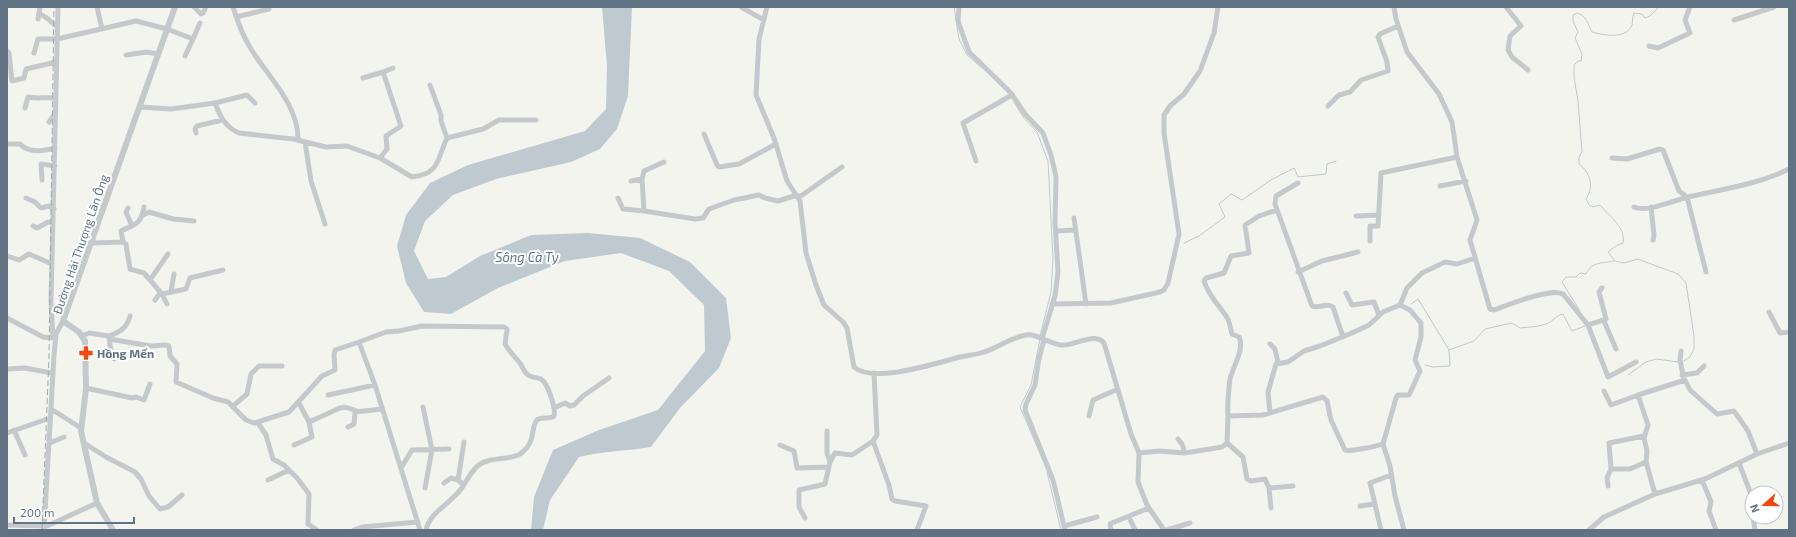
<svg xmlns="http://www.w3.org/2000/svg" width="1796" height="537" font-family="'Exo 2',sans-serif">
  <rect width="100%" height="100%" fill="#f4f4ef"/>
  <!-- water -->
  <path fill="#becacf" d="M602,7H632L628,96L617,129L600,149L571,162L496,179L453,195L425,221L414,251L428,279L446,277L480,256L531,235L588,233L640,238L690,262L726,298L731,338L719,368L680,408L651,447C627,451 603,451 579,457L550,500L543,530H531L534,497L553,450L599,430L658,410L705,351L704,305L669,271L621,253L565,261L498,288L451,314L424,312L406,283L397,246L406,215L430,183L468,165L585,131L606,109L607,66Z"/>
  <g fill="none" stroke-linecap="round" stroke-linejoin="round">
    <!-- stream -->
    <path stroke="#becacf" stroke-width="1" d="M954,7L959,39L967,55L982,68
      M1659,7L1650,16L1645,18L1642,14L1634,13C1632,17 1633,21 1632,25C1626,40 1603,35 1592,32C1587,23 1588,18 1578,13L1573,15V21L1578,32L1575,38L1582,54L1581,61H1578L1574,65V77L1578,101L1582,152L1579,157V164C1591,173 1594,187 1586,199L1589,205L1593,207L1599,205L1602,207C1611,218 1626,228 1623,243L1616,246L1608,252L1615,261L1624,263L1638,259L1678,274L1686,283L1694,336V349L1690,357L1682,362
      M1014,102L1023,117L1037,132L1048,161L1053,258L1051,292L1040,336
      M1184,243L1199,236L1225,217L1219,204L1231,194L1242,200L1271,180L1294,168L1298,177L1326,174L1327,164L1336,161
      M1411,304L1418,299L1449,350L1450,366L1433,367L1425,365
      M1580,311L1562,282L1566,277H1576L1580,273L1586,274C1593,261 1600,264 1614,261
      M1040,339L1031,385L1020,407L1045,465
      M1449,350L1474,341L1485,329L1512,323L1520,328C1528,327 1538,327 1546,324C1553,322 1556,315 1563,314L1572,331L1585,326
      M1628,375L1646,362L1656,359L1679,362
      M1047,472L1061,530"/>
    <!-- minor -->
    <path stroke="#c6c9cc" stroke-width="5" d="M97,7L102,29
      M194,7L201,14L203,13L206,7
      M233,7C238,22 242,35 251,49C268,77 299,105 298,140
      M741,7L764,20
      M767,7L759,39L756,95L774,138L787,181L800,201L806,253L816,285L824,305L843,322L847,328L854,367C873,384 937,363 960,357C968,355 976,355 984,352C998,348 1011,337 1026,335C1038,333 1051,346 1064,345C1075,345 1095,332 1104,343L1131,434L1139,453L1138,482L1147,505L1164,530
      M959,7L958,21L969,52L1011,93L1025,114L1043,133L1051,155L1056,177L1055,223L1058,272L1055,296L1042,339
      M1394,7L1396,19L1407,52L1439,94L1452,122L1457,157L1477,220L1470,240L1490,309L1494,310C1508,305 1551,287 1563,294L1588,325L1606,319L1599,292L1602,288
      M1506,7L1521,26L1510,36L1508,50L1512,57L1528,70
      M39,13L40,7
      M236,17L269,9
      M38,19L39,13L48,19L57,27
      M1734,20L1774,7
      M193,39L200,23
      M1649,46L1658,48L1690,33L1685,20L1690,7
      M7,51L9,53L12,81L24,78L26,69L56,62
      M34,53L38,39H57L136,21L167,29L193,39L185,56
      M126,55L147,52L158,54
      M383,72L393,68
      M363,78L383,72L401,126L386,136L387,149L380,158
      M430,85L441,115V121L447,138
      M215,103L247,95L255,103
      M1328,106L1339,95L1350,92L1361,80L1388,71L1387,62L1378,37L1380,34L1398,26
      M140,107L171,109L215,103C220,116 225,127 239,133L293,139L326,147L347,146L380,158L412,177C440,174 437,159 447,138L483,129L499,120H536
      M25,108L28,97C37,99 45,97 55,98
      M49,122L54,115
      M196,133L195,129L197,126L222,120
      M704,134L717,165L719,167L739,164L776,144
      M305,142L311,181L325,224
      M7,144H20C28,153 44,151 55,148
      M1612,158L1627,159L1660,149L1663,150L1679,191L1687,197L1706,272
      M976,161L963,123L1012,95
      M642,179L644,171L664,162
      M42,180L41,164L55,166
      M631,181L642,179L644,211L695,219L703,218L709,209L734,200L759,195L765,198L778,201L797,195
      M1298,183L1276,196L1275,204L1312,306C1319,309 1326,302 1333,307L1343,337
      M1440,186L1466,181
      M26,198L35,202L41,208L49,206L54,209
      M618,198L623,209L644,211
      M798,198L842,167
      M1634,207C1646,213 1675,200 1688,197C1722,189 1757,185 1789,169
      M1651,207L1654,235L1653,240
      M128,208L126,212L132,226
      M143,215L149,212L173,219L194,221
      M1356,216L1379,215
      M1074,218L1086,304
      M33,226L37,228L48,222L53,223
      M1056,231L1075,230
      M1370,241V226H1378L1381,173L1457,157
      M123,242L121,231C135,224 141,225 144,207
      M92,243L123,242L126,244L130,269L144,273L162,294L186,289L190,278L223,270
      M7,256L19,260L29,254L52,264
      M1298,272L1322,261L1358,252
      M150,280L168,254
      M171,291L174,274
      M1346,293L1352,305L1374,302L1379,315
      M162,294L167,304
      M155,300L160,293
      M1052,304L1111,303L1160,292L1164,290L1168,283L1179,234L1164,133V115L1170,106L1184,94L1200,71L1214,33L1218,7
      M1400,305L1410,310L1421,323V337L1415,360L1420,371L1409,395H1398L1396,398L1383,444L1390,466L1395,496L1404,530
      M1769,312L1780,333L1789,332
      M7,318L43,337L55,338
      M1604,321L1616,349
      M1588,325L1608,377L1636,362
      M82,336L89,333L109,336L110,346L114,359
      M109,336C120,332 127,328 130,316
      M53,338L51,301L58,7
      M109,339L151,346L166,345L169,346L170,356L177,364L176,382L213,398L228,402L246,420L254,423L289,412L322,376L335,370L334,355L335,350L359,342
      M1044,340L1039,358L1035,385L1026,404L1025,410L1053,480L1065,530
      M1270,344L1275,349L1278,363
      M1681,351L1680,360L1684,380
      M7,369L25,368L52,373
      M1682,375L1697,373L1704,366
      M86,388L132,398L136,397L144,400L150,384
      M1604,391L1611,405L1638,395
      M328,395L375,385
      M299,403L309,422L340,408L345,407L357,411
      M233,406L247,394L251,374L259,366H282
      M423,407L432,450L425,488
      M554,408L565,403L570,406L574,405L583,396L609,378
      M51,409L81,428
      M1270,413L1268,392L1276,364L1288,362L1304,351L1320,346L1352,333L1369,325L1383,312L1400,305L1407,288L1422,273L1445,262L1457,264L1475,258
      M1089,416L1093,400L1118,389
      M1228,416C1227,408 1229,386 1230,379C1233,367 1245,348 1239,337L1232,334C1230,328 1230,321 1226,316C1218,304 1208,295 1204,281L1206,278L1224,273L1231,256L1249,253L1245,225L1259,216L1277,210
      M258,423L266,435L273,459L284,465L297,478L309,494L308,524L317,530
      M348,427L354,424L355,412L382,409
      M14,430L25,455
      M827,431V453L830,462
      M7,433L50,418
      M1178,439L1182,444L1185,453
      M873,441L889,485L892,499L895,501L926,506L917,530
      M50,443L64,437
      M84,443L106,457L135,472L141,479L149,496L160,509L168,507L182,495
      M1227,443L1243,457L1247,479L1251,481L1265,479L1269,488L1271,508
      M294,445L312,437L309,422
      M780,445L794,451L797,468L828,467
      M1139,453L1159,451L1185,453L1222,447L1227,443L1228,416L1263,415L1323,397L1327,401L1331,420L1345,450C1350,452 1377,446 1383,444
      M1739,463L1752,497L1750,510L1752,515
      M401,468L412,450L449,449
      M1611,469H1630L1646,462
      M268,480L289,470
      M1702,480L1711,502L1709,511L1716,530
      M444,483L451,478L458,480
      M464,485L458,480L464,442
      M1608,486L1607,478L1611,469L1609,443L1644,436
      M1269,488L1293,486
      M1655,494L1646,462L1647,451L1644,438L1648,425L1638,395L1685,380L1690,390L1717,414L1734,411L1748,431L1757,454
      M1360,506L1375,504
      M1129,517L1135,530
      M1753,517L1755,530
      M805,518L799,507V490L825,484L830,462L835,453L852,455L873,441L877,435L874,373
      M7,525L47,526L97,503
      M1064,526L1097,517
      M44,530L54,355L56,334L63,321
      M354,530L362,527L418,522
      M420,530L375,385L359,342L386,332L399,331L422,326L504,327L507,329L505,344C509,351 515,357 520,363C523,367 523,371 527,374C531,378 536,377 541,379C548,383 556,409 554,416C550,420 541,416 537,420C530,428 537,442 520,454C511,460 493,457 482,463C472,468 467,481 461,489C451,503 429,513 426,530
      M1111,530L1110,524L1112,523L1149,508
      M1167,530L1190,523
      M1381,530L1370,483L1391,475
      M1589,530L1604,517L1655,494L1705,479L1757,454L1789,443"/>
    <!-- tertiary -->
    <path stroke="#c6c9cc" stroke-width="6" d="M113,530L97,503L81,431L86,388L85,341L79,332L63,321L175,7"/>
    <!-- rail -->
    <path stroke="#a3a9af" stroke-width="1" stroke-dasharray="6 3" stroke-linecap="butt" d="M42,530L49,357L54,7"/>
  </g>
  <!-- icons -->
  <defs>
    <symbol id="pharmacy-bare" viewBox="-9 -9 18 18"><path d="M-2-6h4v4h4v4h-4v4h-4v-4h-4v-4h4Z" fill="#f34810" stroke="#fff" stroke-width="2.5" paint-order="stroke"/></symbol>
  </defs>
  <g fill-rule="evenodd">
    <use href="#pharmacy-bare" x="76" y="343" width="20" height="20"/>
  </g>
  <g text-anchor="middle" dominant-baseline="central" stroke-width="4" stroke-linejoin="round" paint-order="stroke">
    <!-- street labels -->
    <g font-size="12" fill="#607384" stroke="#fff">
      <text transform="translate(80 244) rotate(-71)">Đường Hải Thượng Lãn Ông</text>
    </g>
    <!-- poi labels -->
    <g font-size="12" font-weight="bold" fill="#607384" stroke="#fff" text-anchor="start">
      <text x="97" y="353">Hồng Mến</text>
    </g>
    <!-- water labels -->
    <g font-size="13" font-style="italic" fill="#5b7782" stroke="#fff">
      <text x="527" y="257">Sông Cà Ty</text>
    </g>
  </g>
  <!-- border -->
  <rect width="1796" height="537" fill="none" stroke="#607384" stroke-width="16"/>
  <!-- north arrow -->
  <g transform="translate(1764 505) rotate(249)"><circle r="19" fill="#ffffff" stroke="#bfc7ce"/>
  <path d="M0-3L7 15L0 10L-7 15Z" fill="#f34810"/>
  <text y="-6" font-size="11" font-weight="bold" text-anchor="middle" fill="#607384">N</text>
  </g>
  <!-- scale -->
  <path d="M14 517v6h120v-6" fill="none" stroke="#607384" stroke-width="2"/>
  <text x="20" y="517" font-size="12" fill="#607384" stroke="#ffffff" stroke-width="3" paint-order="stroke">200 m</text>
</svg>
